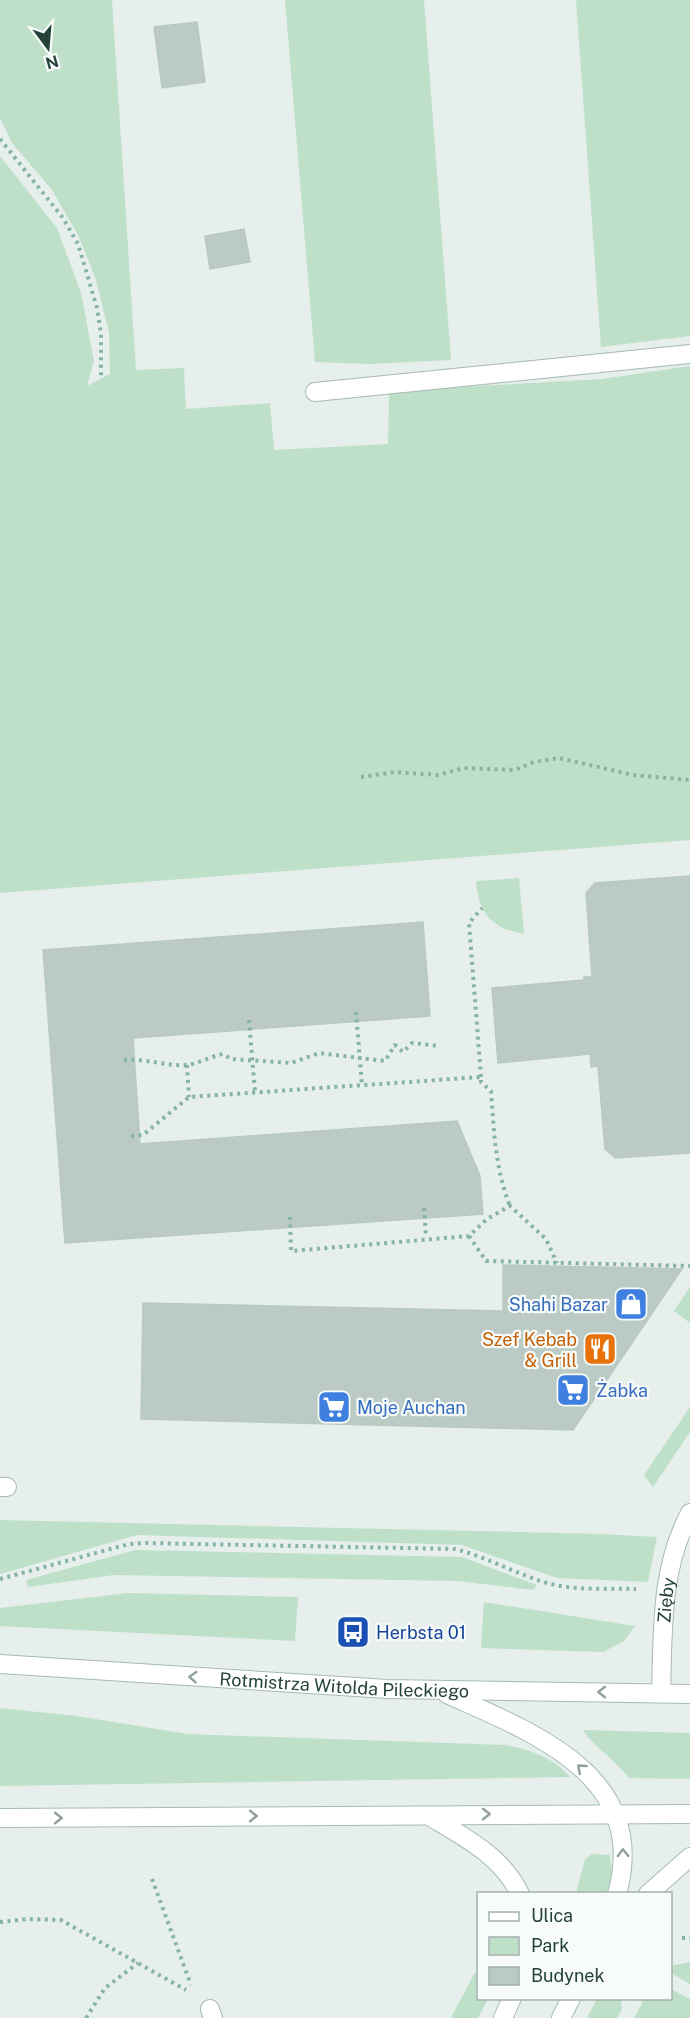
<svg xmlns="http://www.w3.org/2000/svg" width="690" height="2018" font-family="'Public Sans',sans-serif">
  <rect width="100%" height="100%" fill="#e6efeb"/>
  <!-- green -->
  <path fill="#bfe0c8" d="M0,0H112L136,370L184,368L186,409L270,403L274,450L388,444L389,391L602,379L690,366V840L0,893V156L57,228L81,293L94,361L87,386L110,374L109,333L96,280L79,237L52,190L12,143L0,118Z
    M285,0H424L451,360L370,364L315,362Z
    M576,0H690V336L601,347Z
    M519,878L524,934C491,928 479,914 476,881Z
    M690,1287V1323L674,1311Z
    M690,1407V1432L653,1487L644,1475Z
    M0,1520L602,1534L657,1537L648,1582L557,1578L462,1545L137,1535L0,1574Z
    M135,1550L462,1557L537,1585L533,1590L458,1581L114,1575L28,1587L26,1580Z
    M128,1593L298,1597L295,1641L0,1626V1608Z
    M484,1602L635,1626L624,1641L603,1652L481,1648Z
    M0,1708L77,1716L187,1734L505,1745C531,1750 552,1757 570,1777L0,1786Z
    M583,1730L690,1733V1779L629,1778C615,1760 593,1746 583,1730Z
    M592,1854L610,1855L613,1882L607,1893L576,1894L585,1859Z
    M690,1962V1984L671,1973V1966Z
    M478,1972V1998L488,1999L478,2018H451L474,1974Z
    M671,1989L690,1999V2018H634L644,1999L670,1998Z
    M597,1999H621L622,2009L617,2018H587Z"/>
  <!-- building -->
  <path fill="#bbcac4" stroke="#b8c9c2" stroke-width="1.5" d="M197,22L205,82L162,88L154,27Z
    M244,229L250,262L210,269L205,236Z
    M690,876V1153L615,1158L605,1149L598,1066L591,1067L590,1054L498,1063L492,988L584,980V977H592L586,893L595,883Z
    M423,922L430,1016L133,1038L140,1144L457,1121L480,1176L483,1214L65,1243L43,950Z
    M503,1265L682,1269L573,1430L141,1419L143,1303L503,1311Z"/>
  <g fill="none" stroke-linecap="round" stroke-linejoin="round">
    <defs>
      <path id="lane" d="M315,392L690,354
        M210,2009L213,2018"/>
      <g id="street">
        <path d="M0,1487H7"/>
        <path id="s1" d="M661,1693C663,1631 660,1569 690,1513"/>
      </g>
      <g id="secondary">
        <path id="s2" d="M0,1664L387,1689L690,1694"/>
        <path d="M447,1694C534,1733 650,1776 617,1894"/>
        <path d="M429,1816C464,1837 501,1855 520,1894"/>
        <path d="M0,1818L690,1814"/>
        <path d="M648,1894L690,1857"/>
        <path d="M503,2018L512,1998"/>
        <path d="M561,2018L571,1998"/>
      </g>
    </defs>
    <!-- lane casing -->
    <use href="#lane" stroke="#a8b8b2" stroke-width="20"/>
    <!-- street casing -->
    <use href="#street" stroke="#a8b8b2" stroke-width="20"/>
    <!-- secondary casing -->
    <use href="#secondary" stroke="#a4bbb3" stroke-width="20"/>
    <!-- path -->
    <path stroke="#86b3a5" stroke-width="4" stroke-dasharray="3 4.5" stroke-linecap="butt" d="M0,139L63,218L78,244L97,308L101,334V379
      M361,777L395,772L437,775L464,768L515,770L534,762L559,758L633,775L690,780
      M356,1012L362,1085
      M249,1020L255,1092
      M124,1060C145,1058 169,1067 187,1065C198,1064 211,1056 223,1054L231,1059L291,1063L319,1053L385,1061L395,1045L403,1052L412,1043L440,1046
      M187,1065L189,1097
      M481,1077L469,923L482,908
      M131,1136L143,1135L189,1097L481,1077V1082L491,1091C494,1131 495,1168 510,1206
      M424,1208L426,1238
      M290,1217L291,1251L469,1236L487,1219L510,1206L546,1239L557,1263
      M469,1236L486,1261L690,1266
      M0,1579L129,1544L144,1543L455,1549C487,1557 516,1574 547,1583C575,1591 607,1588 636,1589
      M152,1879L191,1985
      M0,1922L28,1919L61,1920L186,1990
      M682,1938H690
      M86,2018L105,1988L138,1963"/>
    <!-- lane -->
    <use href="#lane" stroke="#fff" stroke-width="18"/>
    <!-- street -->
    <use href="#street" stroke="#fff" stroke-width="18"/>
    <!-- secondary -->
    <use href="#secondary" stroke="#fff" stroke-width="18"/>
  </g>
  <!-- one-way arrows -->
  <defs><path id="oneway-chevron" d="M-2-3.5L2.5 0L-2 3.5" fill="none" stroke-width="1.6" stroke-linecap="round" stroke-linejoin="round" transform="scale(1.5)"/></defs>
  <g stroke="#92a09c">
    <use href="#oneway-chevron" transform="translate(193 1677) rotate(-176)"/>
    <use href="#oneway-chevron" transform="translate(602 1692) rotate(-180)"/>
    <use href="#oneway-chevron" transform="translate(581 1768) rotate(-139)"/>
    <use href="#oneway-chevron" transform="translate(486 1814)"/>
    <use href="#oneway-chevron" transform="translate(253 1816)"/>
    <use href="#oneway-chevron" transform="translate(58 1818)"/>
    <use href="#oneway-chevron" transform="translate(623 1853) rotate(-91)"/>
  </g>
  <!-- icons -->
  <defs>
    <symbol id="shop-square" viewBox="-11 -11 22 22"><rect x="-9" y="-9" width="18" height="18" rx="4" fill="#3f7fe0" stroke="#f7fbf9"/><path d="M-5-2.5h2.3a2.7 3.5 0 0 1 5.4 0H5L5.5 6h-11ZM-1.5-2.5h3a1.5 2.3 0 0 0-3 0Z" fill="#fff"/></symbol>
    <symbol id="restaurant-square" viewBox="-11 -11 22 22"><rect x="-9" y="-9" width="18" height="18" rx="4" fill="#e8710a" stroke="#f7fbf9"/><path d="M-5-6h1v4h1v-4h1v4h1v-4h1v5L-1.5 .5V6h-2V.5L-5-1ZM5-6V6H3V1.5H1.5Q1.5-4 5-6Z" fill="#fff"/></symbol>
    <symbol id="supermarket-square" viewBox="-11 -11 22 22"><rect x="-9" y="-9" width="18" height="18" rx="4" fill="#3f7fe0" stroke="#f7fbf9"/><path d="M-6-5.5h2.5l.6 2H6L4.5 2H-2.5L-4.4-4H-6ZM-1.5 3.2a1.3 1.3 0 1 0 .1 0ZM3 3.2a1.3 1.3 0 1 0 .1 0Z" fill="#fff"/></symbol>
    <symbol id="bus-square" viewBox="-11 -11 22 22"><rect x="-9" y="-9" width="18" height="18" rx="4" fill="#1a4fb4" stroke="#f7fbf9"/><path d="M-5-6H5V4H4V6H2V4H-2V6H-4V4H-5ZM-3.5-4V0h7V-4ZM-3.5 1.2v1.5H-2V1.2ZM2 1.2v1.5H3.5V1.2Z" fill="#fff"/></symbol>
  </defs>
  <g fill-rule="evenodd">
    <use href="#shop-square" x="612" y="1285" width="38" height="38"/>
    <use href="#restaurant-square" x="581" y="1330" width="38" height="38"/>
    <use href="#supermarket-square" x="554" y="1371" width="38" height="38"/>
    <use href="#supermarket-square" x="315" y="1388" width="38" height="38"/>
    <use href="#bus-square" x="334" y="1613" width="38" height="38"/>
  </g>
  <g text-anchor="middle" dominant-baseline="central" stroke-width="4.5" stroke-linejoin="round" paint-order="stroke">
    <!-- shop labels -->
    <g font-size="18" fill="#366cbe" stroke="#f7fbf9" text-anchor="start">
      <text x="608" y="1304" text-anchor="end">Shahi Bazar</text>
      <text x="596" y="1390">Żabka</text>
      <text x="357" y="1407">Moje Auchan</text>
    </g>
    <!-- food labels -->
    <g font-size="18" fill="#c56008" stroke="#f7fbf9" text-anchor="end">
      <text x="577" y="1339">Szef Kebab<tspan x="577" dy="21">&amp; Grill</tspan></text>
    </g>
    <!-- street labels -->
    <g font-size="18" fill="#24423a" stroke="#f7fbf9">
      <text stroke="none"><textPath href="#s1" startOffset="93">Zięby</textPath></text>
      <text stroke="none"><textPath href="#s2" startOffset="345">Rotmistrza Witolda Pileckiego</textPath></text>
    </g>
    <!-- transit labels -->
    <g font-size="18" fill="#164399" stroke="#f7fbf9" text-anchor="start">
      <text x="376" y="1632">Herbsta 01</text>
    </g>
  </g>
  <!-- legend -->
  <rect x="477" y="1892" width="195" height="108" fill="#f7fbf9" stroke="#a3b1ad" stroke-width="1.5"/>
  <rect x="489" y="1912" width="30" height="9" fill="#ffffff" stroke="#a3b1ad" stroke-width="1.5"/>
  <text x="531" y="1922" font-size="18" fill="#24423a">Ulica</text>
  <rect x="489" y="1937" width="30" height="18" fill="#bfe0c8" stroke="#a3b1ad" stroke-width="1.5"/>
  <text x="531" y="1952" font-size="18" fill="#24423a">Park</text>
  <rect x="489" y="1967" width="30" height="18" fill="#bbcac4" stroke="#a3b1ad" stroke-width="1.5"/>
  <text x="531" y="1982" font-size="18" fill="#24423a">Budynek</text>
  <!-- north arrow -->
  <g transform="translate(48 48) rotate(164)" stroke="#f7fbf9" stroke-width="4.5" paint-order="stroke">
  <path d="M0-4.5L10 22L0 15L-10 22Z" fill="#24423a"/>
  <text y="-9" font-size="16" font-weight="bold" text-anchor="middle" fill="#24423a">N</text>
  </g>
</svg>
